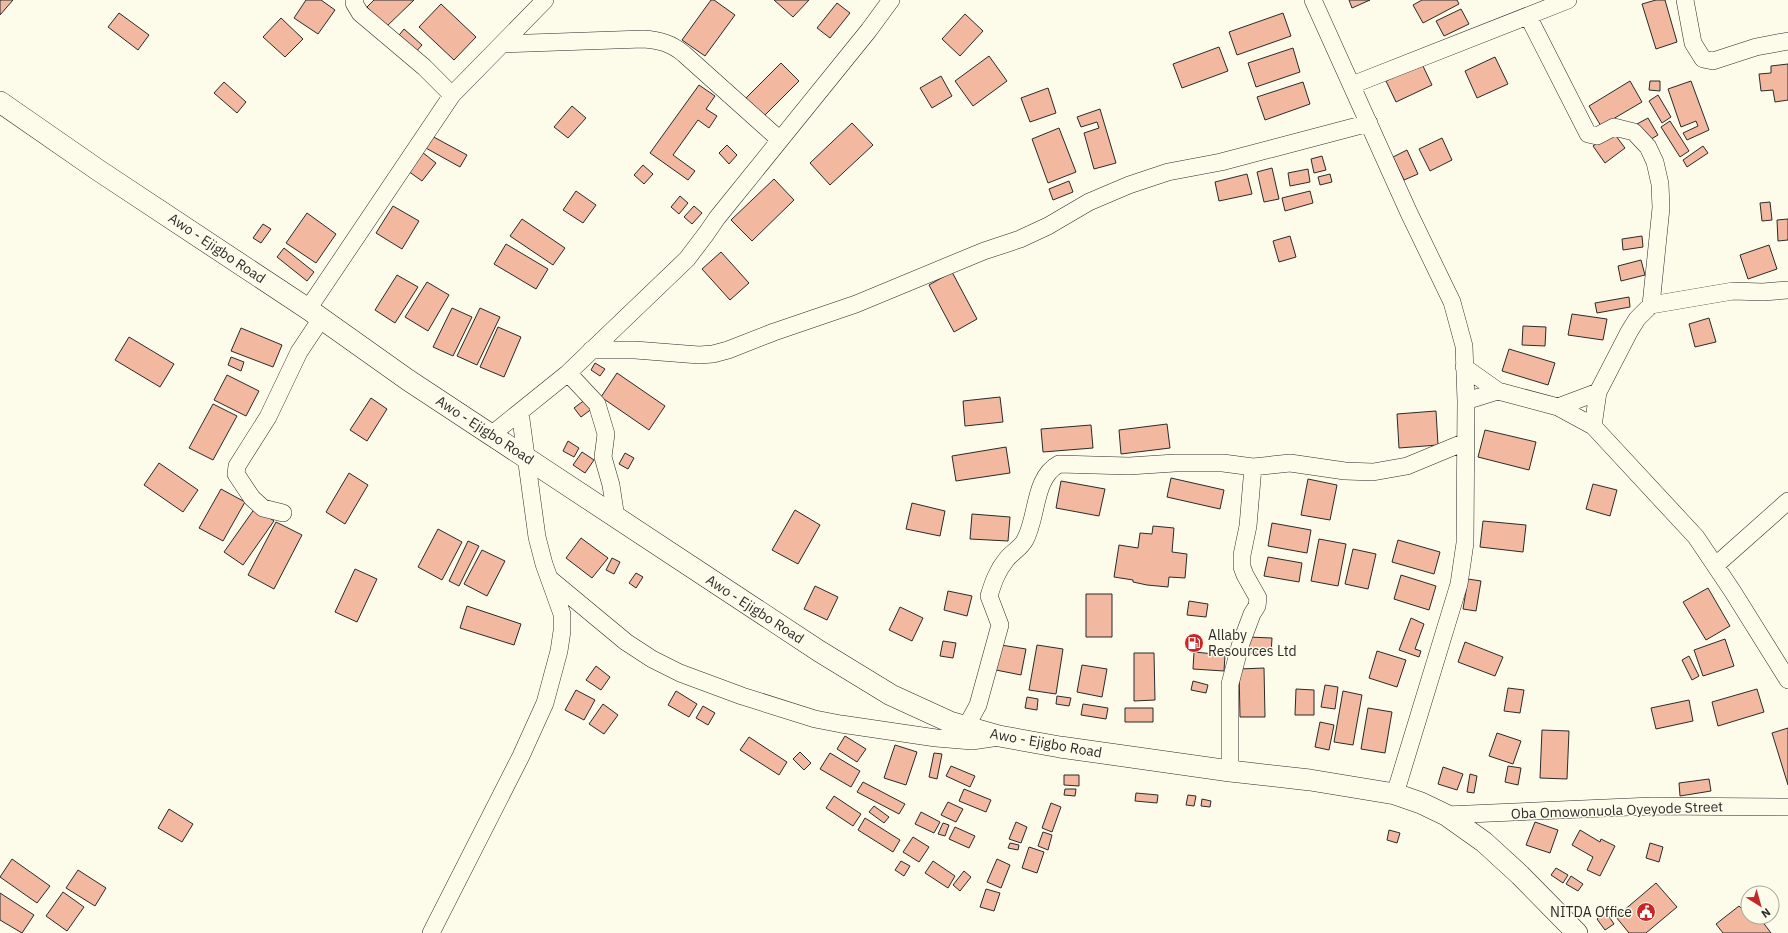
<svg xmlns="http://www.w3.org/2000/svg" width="1788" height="933" font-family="'IBM Plex Sans',sans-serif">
  <rect width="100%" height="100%" fill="#fdfbea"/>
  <!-- building -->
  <path fill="#f2b8a0" stroke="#2b2b2b" d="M0,0H13L0,15Z
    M306,0H321L335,10L318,34L294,18Z
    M374,0H414L386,27L367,7Z
    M711,0H714L735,15L705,56L682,40Z
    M774,0H809L793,17Z
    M1349,0H1370L1352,8Z
    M1422,0H1457L1459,4L1423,23L1413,5Z
    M1656,0H1665L1677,42L1656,49L1642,4Z
    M837,3L850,13L830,38L817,28Z
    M441,4L476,37L454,60L419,27Z
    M1461,9L1469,24L1444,36L1436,21Z
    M119,13L149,35L138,50L108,27Z
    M1283,13L1291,36L1237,55L1229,32Z
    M965,14L983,31L960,56L942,39Z
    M281,18L303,39L285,57L263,37Z
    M404,29L422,45L413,55L396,39Z
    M1219,47L1228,71L1182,88L1173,64Z
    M1293,48L1300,72L1256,87L1248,63Z
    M989,56L1007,81L973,106L955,81Z
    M1495,57L1508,84L1477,98L1465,71Z
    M781,63L799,81L762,118L744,100Z
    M1422,64L1432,85L1396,102L1386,81Z
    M1788,64V100L1775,102L1773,90L1761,91L1759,74L1771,73V66Z
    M941,76L952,96L932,108L920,88Z
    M1630,81L1642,102L1601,126L1589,106Z
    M1650,81H1660V91L1649,90Z
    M1691,81L1709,130L1687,140L1683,133L1698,126L1696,121L1681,127L1668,89Z
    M224,82L246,102L237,113L214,93Z
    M1303,82L1310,104L1265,120L1257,97Z
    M699,85L715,96L706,109L717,116L709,128L698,120L673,155L695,171L688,180L650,153Z
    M1048,88L1056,113L1030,122L1021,98Z
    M1658,95L1671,117L1662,123L1649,101Z
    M572,106L586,118L568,138L554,127Z
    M1100,109L1116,163L1094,169L1084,133L1099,128L1097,122L1081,127L1077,117Z
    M1648,118L1658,135L1648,141L1637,124Z
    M1670,121L1689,151L1680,157L1661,127Z
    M852,123L873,145L830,185L810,163Z
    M1059,128L1076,172L1048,183L1032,139Z
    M1613,132L1625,148L1605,163L1593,146Z
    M430,135L467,155L460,167L424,147Z
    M1442,138L1452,160L1430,171L1419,149Z
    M727,145L737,155L729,164L719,153Z
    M1703,146L1708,153L1687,167L1683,160Z
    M1407,150L1418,174L1404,180L1393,157Z
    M422,152L436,163L422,181L408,171Z
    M1322,156L1326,170L1314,173L1311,159Z
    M643,165L653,174L644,184L634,175Z
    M1272,168L1279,199L1264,202L1257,172Z
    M1308,169L1310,182L1290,186L1288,173Z
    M1247,174L1252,194L1219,201L1215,182Z
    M1330,174L1332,182L1320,185L1318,177Z
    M774,179L794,200L752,241L731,220Z
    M1069,181L1073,192L1053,200L1049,189Z
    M576,191L596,205L583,223L563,210Z
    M1310,191L1313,203L1285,211L1282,198Z
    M680,196L688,203L679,214L671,207Z
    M1770,202L1772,220L1762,221L1760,203Z
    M393,206L419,221L402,249L376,233Z
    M694,206L702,213L692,224L684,217Z
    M307,213L336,234L316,263L286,243Z
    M522,219L565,248L553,265L510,236Z
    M1788,219V240L1778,241L1777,220Z
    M263,224L271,229L261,243L253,238Z
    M1290,236L1296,257L1279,262L1273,241Z
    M1642,236L1643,247L1623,250L1622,239Z
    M506,244L548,269L536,289L494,264Z
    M1769,245L1777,269L1748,279L1740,255Z
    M284,248L314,272L307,281L277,257Z
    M721,252L749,283L730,300L702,269Z
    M1641,260L1645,275L1621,281L1618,266Z
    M952,272L977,319L954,332L929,285Z
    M397,275L418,287L395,323L375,310Z
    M427,282L449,295L428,331L405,317Z
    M1629,297L1630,307L1597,313L1595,303Z
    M452,308L472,317L453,356L433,347Z
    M480,308L500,317L477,365L457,356Z
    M1572,314L1607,319L1603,340L1568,335Z
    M1709,318L1716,342L1695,347L1689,324Z
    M1523,326L1546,327L1545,346L1522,345Z
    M498,327L521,337L504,377L480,367Z
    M241,328L282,345L273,367L231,351Z
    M129,337L174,364L160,387L115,360Z
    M1509,349L1555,363L1548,385L1502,371Z
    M231,357L244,362L241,371L228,365Z
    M595,363L605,369L600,376L591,370Z
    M617,373L665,406L649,430L601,397Z
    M227,375L259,391L246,416L214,400Z
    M1000,397L1003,422L965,426L963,401Z
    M371,398L387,409L367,441L350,430Z
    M586,399L593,408L581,417L574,408Z
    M213,404L237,416L213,460L189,448Z
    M1436,411L1438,445L1399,448L1397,414Z
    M1167,424L1170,448L1121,454L1119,430Z
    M1091,425L1093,448L1043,452L1041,429Z
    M1485,430L1536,442L1529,470L1478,457Z
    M568,441L579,448L574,457L563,451Z
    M1006,447L1010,473L956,481L952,456Z
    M582,452L594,460L585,473L573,465Z
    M625,453L634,458L628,469L619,464Z
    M159,463L198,490L183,512L144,485Z
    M349,473L368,485L345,524L326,512Z
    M1171,478L1224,490L1220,509L1167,497Z
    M1308,479L1337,485L1330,520L1301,515Z
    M1061,481L1105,489L1099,516L1056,508Z
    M1593,484L1617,490L1610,516L1586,509Z
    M221,489L245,502L223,541L199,528Z
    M912,503L945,511L940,536L906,529Z
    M255,508L274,521L243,565L224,552Z
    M795,510L820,525L798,564L772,550Z
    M972,514L1010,517L1008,541L970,539Z
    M1483,521L1526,525L1523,552L1480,547Z
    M276,522L302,535L274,589L248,575Z
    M1272,523L1311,530L1307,553L1268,546Z
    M1153,526L1174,528L1172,552L1187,554L1185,578L1169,577L1168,587L1147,585L1133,582V580L1114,577L1119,545L1138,548L1140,533L1152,534Z
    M438,529L462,542L442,580L418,567Z
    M581,538L608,558L592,578L566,558Z
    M1319,539L1346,544L1338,586L1311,581Z
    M1398,540L1440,552L1434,574L1392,562Z
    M468,541L479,546L459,586L449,581Z
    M1353,549L1376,554L1368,589L1345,584Z
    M482,550L505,561L487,596L464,584Z
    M1268,557L1302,563L1299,582L1264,576Z
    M612,558L620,562L614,574L606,570Z
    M355,569L377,579L357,622L335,612Z
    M636,573L643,577L636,588L629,583Z
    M1401,575L1436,586L1429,610L1394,599Z
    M1468,579L1481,581L1476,611L1463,609Z
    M815,586L838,597L827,620L804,609Z
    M1708,588L1730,626L1706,640L1683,602Z
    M948,591L972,596L967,616L944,610Z
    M1086,594H1112V637H1086Z
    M1189,601L1208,604L1206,617L1187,615Z
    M467,606L521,624L514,645L460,628Z
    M900,607L923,618L912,641L889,630Z
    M1411,618L1424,624L1415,649L1421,651L1419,657L1399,650Z
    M1248,637L1272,638L1271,654L1246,653Z
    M1725,639L1734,666L1703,676L1694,650Z
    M943,641L956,643L953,658L940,656Z
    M1465,642L1503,657L1495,676L1458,662Z
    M1001,645L1026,649L1021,675L996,670Z
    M1037,645L1063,649L1056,694L1029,690Z
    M1377,651L1406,660L1397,687L1369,678Z
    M1194,652L1225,655L1224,671L1193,669Z
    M1134,653H1154L1155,700L1134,701Z
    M1689,656L1699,676L1692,680L1682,660Z
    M1082,665L1107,669L1102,697L1077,692Z
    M596,666L610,677L601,690L586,680Z
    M1264,668L1265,717H1240L1239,669Z
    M1193,681L1208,685L1206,693L1191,690Z
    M1325,685L1338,687L1335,709L1321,707Z
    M1508,688L1524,690L1520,713L1504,711Z
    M1296,689L1314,690V715H1295Z
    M1757,689L1764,712L1718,726L1712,702Z
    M576,690L595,700L584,720L565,710Z
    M676,691L697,704L689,717L668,705Z
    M1343,691L1362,695L1353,745L1334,742Z
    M1057,696L1071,698L1069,706L1056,704Z
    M1027,697L1038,699L1037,710L1025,708Z
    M1689,700L1693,721L1656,729L1651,708Z
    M603,704L618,715L604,734L589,724Z
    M1083,704L1108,708L1106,719L1081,715Z
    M703,706L715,713L708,725L696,718Z
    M1125,708H1153V722H1125Z
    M1368,708L1392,712L1385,753L1361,749Z
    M1320,722L1334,725L1329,750L1315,747Z
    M1788,728V785L1772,733Z
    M1542,730L1569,731L1567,779L1540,778Z
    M1497,733L1521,741L1513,764L1489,756Z
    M845,736L866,749L857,762L837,749Z
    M749,737L787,762L779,775L740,750Z
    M895,745L917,752L906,785L884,778Z
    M800,752L811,763L804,770L793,759Z
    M830,753L860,771L851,787L820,769Z
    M934,753L942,754L937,779L929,777Z
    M951,766L975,776L970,787L946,776Z
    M1508,766L1521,768L1518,785L1505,782Z
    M1443,767L1463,774L1457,790L1438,784Z
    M1470,774L1477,776L1474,793L1467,792Z
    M1064,775H1079V786L1064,785Z
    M1709,779L1711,791L1680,796L1679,783Z
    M863,782L905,804L899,814L857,792Z
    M964,789L991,800L986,812L959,801Z
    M1065,789H1076L1075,796L1064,795Z
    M1136,793L1158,795L1157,803L1135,801Z
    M1188,795L1196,796L1194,806L1186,805Z
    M834,796L861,814L853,826L826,808Z
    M1202,799L1211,801L1210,807L1201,806Z
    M948,802L963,809L956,822L941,815Z
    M1051,803L1061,807L1052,832L1042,828Z
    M874,806L889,817L884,823L869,812Z
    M169,809L193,824L182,842L158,828Z
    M921,812L940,822L934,833L915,824Z
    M865,818L900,840L893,852L858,830Z
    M1016,822L1027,827L1021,843L1009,839Z
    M1535,822L1558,830L1550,853L1526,845Z
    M943,823L949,825L945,836L938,834Z
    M955,827L975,836L969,848L949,839Z
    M1389,830L1400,833L1397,843L1387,840Z
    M1580,830L1600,842L1601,839L1615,846L1600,876L1587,870L1593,857L1572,845Z
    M1043,832L1052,835L1048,850L1038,846Z
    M913,837L929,847L919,862L903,852Z
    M1010,843L1019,845L1018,850L1008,848Z
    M1650,843L1663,847L1659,862L1646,858Z
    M1029,847L1044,852L1037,873L1022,868Z
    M12,859L50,886L37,903L0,877Z
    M997,859L1010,865L1001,888L987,882Z
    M901,861L910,866L904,876L895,870Z
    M933,861L955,876L948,888L925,873Z
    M1556,868L1568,875L1563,883L1551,875Z
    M78,870L106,888L95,906L66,888Z
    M964,871L971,877L960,891L953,885Z
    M1571,876L1583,884L1578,891L1566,884Z
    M1656,883L1677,907L1646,933H1629L1616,917Z
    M986,889L1000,893L994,911L980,907Z
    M63,892L84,907L67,931L46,916Z
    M0,893L34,915L22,933L0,920Z
    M1748,903V917H1759L1771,933H1723L1716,924L1739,906L1741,908Z
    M1606,912L1614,924L1605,930L1597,919Z"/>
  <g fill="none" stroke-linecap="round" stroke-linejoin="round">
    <defs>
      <path id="minor" d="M355,0L354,3L360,13L424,67L452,95
        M1313,0L1409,213L1452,302L1464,346L1466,401L1465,543L1459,584L1395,794
        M1685,0L1693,43L1703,59L1713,61L1756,47L1788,41
        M1528,16L1588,134L1597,136L1614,127L1634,132L1648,147L1655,162L1660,184L1661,208L1651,305
        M503,44L643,39C659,40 671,43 684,54L780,140
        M1352,85L1568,0
        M308,309L452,95L545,0
        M591,350H635L699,355L713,354L728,350L774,332L856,304L984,251L1020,239L1048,226L1089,202L1129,185L1168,172L1221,162L1369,123
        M1464,367L1498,391L1558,407L1593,426L1696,537L1733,592L1788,680
        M568,373L597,404L606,434L603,457L611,485L616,518
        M1466,401L1498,391
        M1558,407L1598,392
        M1593,426L1598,392L1629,332L1637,319L1651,305L1733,291L1763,292L1788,290
        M491,435L568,373L687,259L706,234L717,218L869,30L891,0
        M283,513L263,508L252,498L236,474L237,466L268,417L299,352L321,319
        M1716,565L1788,501
        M550,579L626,642L652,659L680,673L742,696L815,719L841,724L936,738L972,741L999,737
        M966,727L978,705L1000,625L989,596C993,583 997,571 1006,560C1011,553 1021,548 1025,540C1038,517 1033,478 1059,464L1129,466L1175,463H1223L1253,467L1290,463L1345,471L1373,472L1407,466L1465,442
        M1230,771V684L1240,646L1252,614L1257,606L1258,598L1245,575L1242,567V555L1248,526L1253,467
        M1446,815L1652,806L1788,807
        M431,933L521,756L545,703L559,651L562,631V614L544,564L537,537L520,412"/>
      <path id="major" d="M0,102L98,170L308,309L408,380L819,651L891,695L950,722L999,736L1060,747L1230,771L1310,780L1395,794L1421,803L1446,815L1484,842L1520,875L1577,933"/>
    </defs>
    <!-- minor casing -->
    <use href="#minor" stroke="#2b2b2b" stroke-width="18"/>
    <!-- major casing -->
    <use href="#major" stroke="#2b2b2b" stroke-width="22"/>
    <!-- minor -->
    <use href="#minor" stroke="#fdfbea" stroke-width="17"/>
    <!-- major -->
    <use href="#major" stroke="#fdfbea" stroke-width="21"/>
  </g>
  <!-- icons -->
  <defs>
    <symbol id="fuel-disc" viewBox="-11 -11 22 22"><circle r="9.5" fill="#c62828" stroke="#fdfbea"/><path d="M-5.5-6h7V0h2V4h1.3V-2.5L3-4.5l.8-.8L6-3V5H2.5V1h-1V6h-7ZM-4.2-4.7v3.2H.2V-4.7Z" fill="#fff"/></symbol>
    <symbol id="civic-disc" viewBox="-11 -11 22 22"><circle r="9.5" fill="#c62828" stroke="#fdfbea"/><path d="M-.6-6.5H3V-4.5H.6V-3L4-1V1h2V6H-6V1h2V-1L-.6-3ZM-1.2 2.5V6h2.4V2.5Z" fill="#fff"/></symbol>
  </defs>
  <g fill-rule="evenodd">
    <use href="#fuel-disc" x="1183" y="632" width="22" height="22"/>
    <use href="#civic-disc" x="1635" y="901" width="22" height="22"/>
  </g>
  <g text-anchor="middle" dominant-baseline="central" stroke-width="3" stroke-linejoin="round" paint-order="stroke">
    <!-- street labels -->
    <g font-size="14" fill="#2b2b2b" stroke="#fdfbea">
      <text transform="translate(217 248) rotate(34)">Awo - Ejigbo Road</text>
      <text transform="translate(485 430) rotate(33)">Awo - Ejigbo Road</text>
      <text transform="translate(755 609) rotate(33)">Awo - Ejigbo Road</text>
      <text transform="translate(1046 743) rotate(10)">Awo - Ejigbo Road</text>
      <text transform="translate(1617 810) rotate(-2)">Oba Omowonuola Oyeyode Street</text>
    </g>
    <!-- poi labels -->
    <g font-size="14" fill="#2b2b2b" stroke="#fdfbea" text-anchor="start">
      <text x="1208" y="635">Allaby<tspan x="1208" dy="16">Resources Ltd</tspan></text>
      <text x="1632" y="912" text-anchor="end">NITDA Office</text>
    </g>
  </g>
  <!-- north arrow -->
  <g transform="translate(1760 905) rotate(143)"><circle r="19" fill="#fdfbea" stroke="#a9a89e"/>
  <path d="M0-3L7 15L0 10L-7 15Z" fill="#c62828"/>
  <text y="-6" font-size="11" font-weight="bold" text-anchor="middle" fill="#2b2b2b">N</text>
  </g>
</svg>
